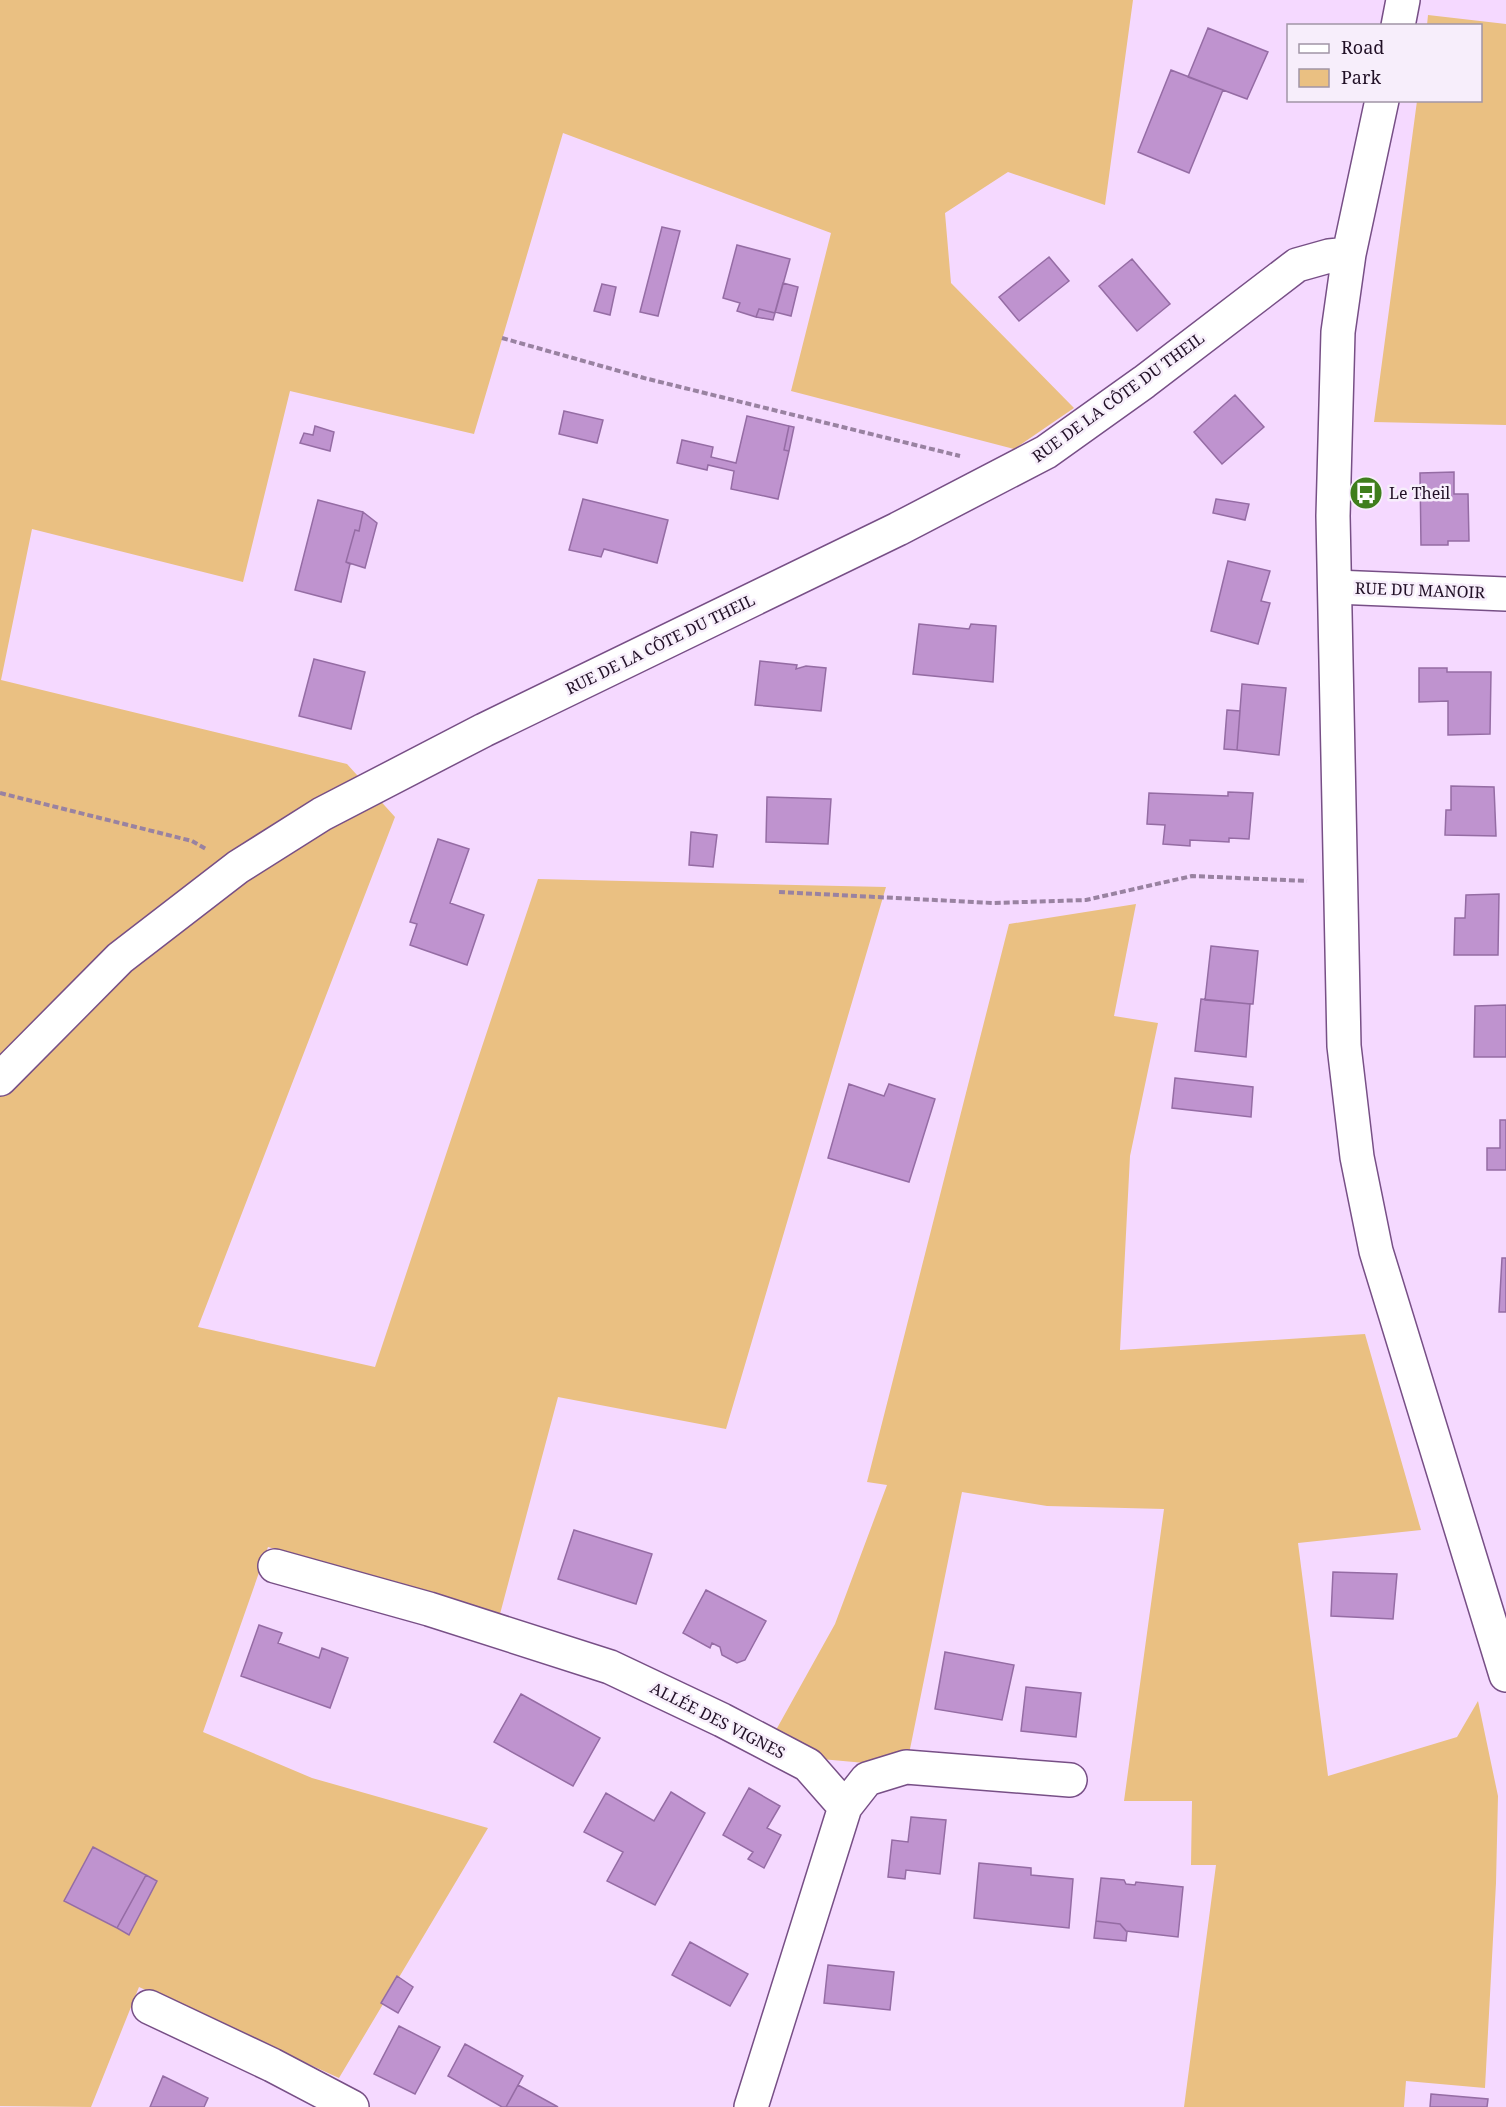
<svg xmlns="http://www.w3.org/2000/svg" width="1506" height="2107" font-family="'Noto Serif',serif">
  <rect width="100%" height="100%" fill="#f5d9ff"/>
  <!-- green -->
  <path fill="#eac082" d="M0,0H1133L1105,205L1008,172L945,213L951,283L1074,408L1014,449L791,391L831,233L563,133L474,434L290,391L243,582L32,529L1,680L347,764L395,817L198,1327L375,1367L538,879L886,887L726,1429L558,1397L500,1614L268,1547L203,1732L312,1778L488,1828L339,2078L139,1987L91,2107L0,2106Z
    M1428,15L1506,24V425L1374,422L1417,101L1480,100V26L1427,25Z
    M1136,904L1114,1016L1158,1023L1130,1156L1120,1350L1365,1334L1421,1530L1298,1543L1328,1776L1457,1737L1478,1701L1498,1796L1496,1883L1485,2088L1406,2081L1404,2107H1184L1216,1865H1191L1192,1801H1124L1164,1509L1047,1506L962,1492L909,1754L865,1763L821,1759L776,1730L835,1624L887,1485L867,1482L1009,924Z"/>
  <!-- building -->
  <path fill="#bf93cf" stroke="#956ca4" stroke-width="1.5" d="M1208,28L1268,52L1247,99L1188,77Z
    M1171,70L1223,90L1189,173L1138,152Z
    M662,227L680,231L658,316L640,312Z
    M737,245L790,259L775,313L759,309L756,317L737,311L740,303L723,298Z
    M1049,257L1069,281L1019,321L999,297Z
    M1132,259L1170,304L1137,331L1099,286Z
    M783,283L798,287L791,316L775,312Z
    M602,284L616,287L610,315L594,311Z
    M759,309L775,313L773,320L756,317Z
    M1235,395L1264,427L1222,464L1194,432Z
    M564,411L603,420L597,443L559,434Z
    M747,416L789,426L784,450L789,451L778,499L731,489L734,471L708,465L707,470L677,463L682,440L713,447L711,457L736,463Z
    M315,426L334,432L330,451L300,443L304,433L313,435Z
    M789,426L794,427L789,451L784,450Z
    M1454,472V494H1468L1469,541H1448V545H1421L1420,473Z
    M583,499L668,520L657,563L604,549L601,557L569,550Z
    M1216,499L1249,504L1245,520L1213,513Z
    M318,500L363,512L359,531L355,530L346,562L350,564L341,602L295,590Z
    M363,512L377,523L365,568L346,562L355,530L359,531Z
    M1228,561L1270,571L1261,601L1270,603L1258,644L1211,631Z
    M919,624L969,629L971,624L996,626L993,682L913,674Z
    M314,659L365,672L351,729L299,716Z
    M760,661L797,665L796,669L806,666L826,668L821,711L755,705Z
    M1419,668H1447V672H1491L1490,734L1448,735V701L1419,702Z
    M1242,684L1286,688L1279,755L1237,750Z
    M1227,710L1240,711L1237,750L1224,749Z
    M1451,786L1494,787L1496,836L1445,835L1446,810H1451Z
    M1228,792L1253,793L1249,839L1229,838V842L1190,840V846L1163,844L1165,825L1147,824L1149,793L1228,796Z
    M767,797L831,799L828,844L766,842Z
    M691,832L717,835L713,867L689,865Z
    M438,839L469,849L450,903L484,915L467,965L410,945L417,924L410,922Z
    M1499,894L1498,955H1454L1455,918H1465L1466,895Z
    M1211,946L1258,951L1253,1004L1205,1000Z
    M1201,999L1250,1004L1246,1057L1195,1051Z
    M1506,1005V1057H1474L1475,1006Z
    M1175,1078L1253,1087L1251,1117L1172,1108Z
    M849,1084L884,1096L889,1084L935,1099L909,1182L828,1158Z
    M1500,1120H1506V1170H1487V1148H1500Z
    M1502,1258H1506V1312H1499Z
    M574,1530L652,1554L636,1604L558,1579Z
    M1333,1572L1397,1574L1393,1619L1331,1616Z
    M706,1590L766,1621L745,1660L737,1663L722,1655L720,1647L712,1643L710,1648L683,1633Z
    M259,1625L282,1633L278,1643L319,1658L322,1648L348,1658L330,1708L241,1676Z
    M945,1652L1014,1665L1002,1720L935,1709Z
    M1026,1687L1081,1693L1076,1737L1021,1731Z
    M521,1694L600,1738L573,1786L494,1742Z
    M749,1788L780,1806L767,1828L781,1835L764,1868L748,1859L753,1852L723,1835Z
    M671,1792L705,1813L655,1905L607,1881L623,1852L584,1832L606,1793L654,1821Z
    M911,1817L946,1820L940,1874L906,1870L905,1879L888,1877L892,1840L908,1842Z
    M93,1847L146,1875L117,1928L64,1901Z
    M979,1863L1031,1868V1875L1073,1879L1069,1928L974,1918Z
    M146,1875L157,1881L129,1935L117,1928Z
    M1101,1878L1124,1880L1126,1884L1135,1885L1136,1882L1183,1887L1178,1937L1126,1931L1120,1924L1096,1921Z
    M1096,1921L1120,1924L1127,1932L1126,1941L1094,1938Z
    M690,1942L748,1974L730,2006L672,1975Z
    M828,1965L894,1972L890,2010L824,2003Z
    M397,1976L413,1987L398,2013L381,2003Z
    M399,2026L440,2047L415,2094L374,2074Z
    M465,2044L523,2076L506,2107H502L448,2076Z
    M163,2076L208,2098L204,2107H150Z
    M518,2085L558,2107H506Z
    M1431,2094L1488,2099L1487,2107H1430Z"/>
  <g fill="none" stroke-linecap="round" stroke-linejoin="round">
    <defs>
      <path id="street" d="M1335,587L1506,594
        M275,1566L429,1609L610,1667L722,1720L808,1765L845,1807L751,2107
        M845,1807L867,1779L906,1767L1070,1780
        M149,2007L272,2065L352,2107"/>
      <path id="secondary" d="M1398,26L1403,0
        M1382,100L1349,254L1338,332L1333,516L1344,1046L1357,1157L1376,1251L1506,1675
        M0,1079L120,958L238,867L322,814L484,730L898,529L1046,452L1144,382L1297,265L1329,256L1349,254"/>
    </defs>
    <!-- street casing -->
    <use href="#street" stroke="#774f86" stroke-width="36"/>
    <!-- secondary casing -->
    <use href="#secondary" stroke="#774f86" stroke-width="36"/>
    <!-- path -->
    <path stroke="#9982a1" stroke-width="4" stroke-dasharray="6 3" stroke-linecap="butt" d="M502,338L644,378L960,456
      M0,793L192,841L206,849
      M779,892L993,903L1086,900L1192,876L1307,881"/>
    <!-- street -->
    <use href="#street" stroke="#fff" stroke-width="33"/>
    <!-- secondary -->
    <use href="#secondary" stroke="#fff" stroke-width="33"/>
  </g>
  <!-- icons -->
  <defs>
    <symbol id="bus-disc" viewBox="-11 -11 22 22"><circle r="9.5" fill="#3f7e1d" stroke="#f7eefb"/><path d="M-5-6H5V4H4V6H2V4H-2V6H-4V4H-5ZM-3.5-4V0h7V-4ZM-3.5 1.2v1.5H-2V1.2ZM2 1.2v1.5H3.5V1.2Z" fill="#fff"/></symbol>
  </defs>
  <g fill-rule="evenodd">
    <use href="#bus-disc" x="1347" y="474" width="38" height="38"/>
  </g>
  <g text-anchor="middle" dominant-baseline="central" stroke-width="5" stroke-linejoin="round" paint-order="stroke">
    <!-- street labels -->
    <g font-size="16" fill="#211026" stroke="#f7eefb">
      <text transform="translate(1118 397) rotate(-36)">RUE DE LA CÔTE DU THEIL</text>
      <text transform="translate(1420 590) rotate(2)">RUE DU MANOIR</text>
      <text transform="translate(660 644) rotate(-26)">RUE DE LA CÔTE DU THEIL</text>
      <text transform="translate(718 1720) rotate(27)">ALLÉE DES VIGNES</text>
    </g>
    <!-- poi labels -->
    <g font-size="16" fill="#211026" stroke="#f7eefb" text-anchor="start">
      <text x="1389" y="493">Le Theil</text>
    </g>
  </g>
  <!-- legend -->
  <rect x="1287" y="24" width="195" height="78" fill="#f7eefb" stroke="#a195a6" stroke-width="1.5"/>
  <rect x="1299" y="44" width="30" height="9" fill="#ffffff" stroke="#a195a6" stroke-width="1.5"/>
  <text x="1341" y="54" font-size="18" fill="#211026">Road</text>
  <rect x="1299" y="69" width="30" height="18" fill="#eac082" stroke="#a195a6" stroke-width="1.5"/>
  <text x="1341" y="84" font-size="18" fill="#211026">Park</text>
</svg>
